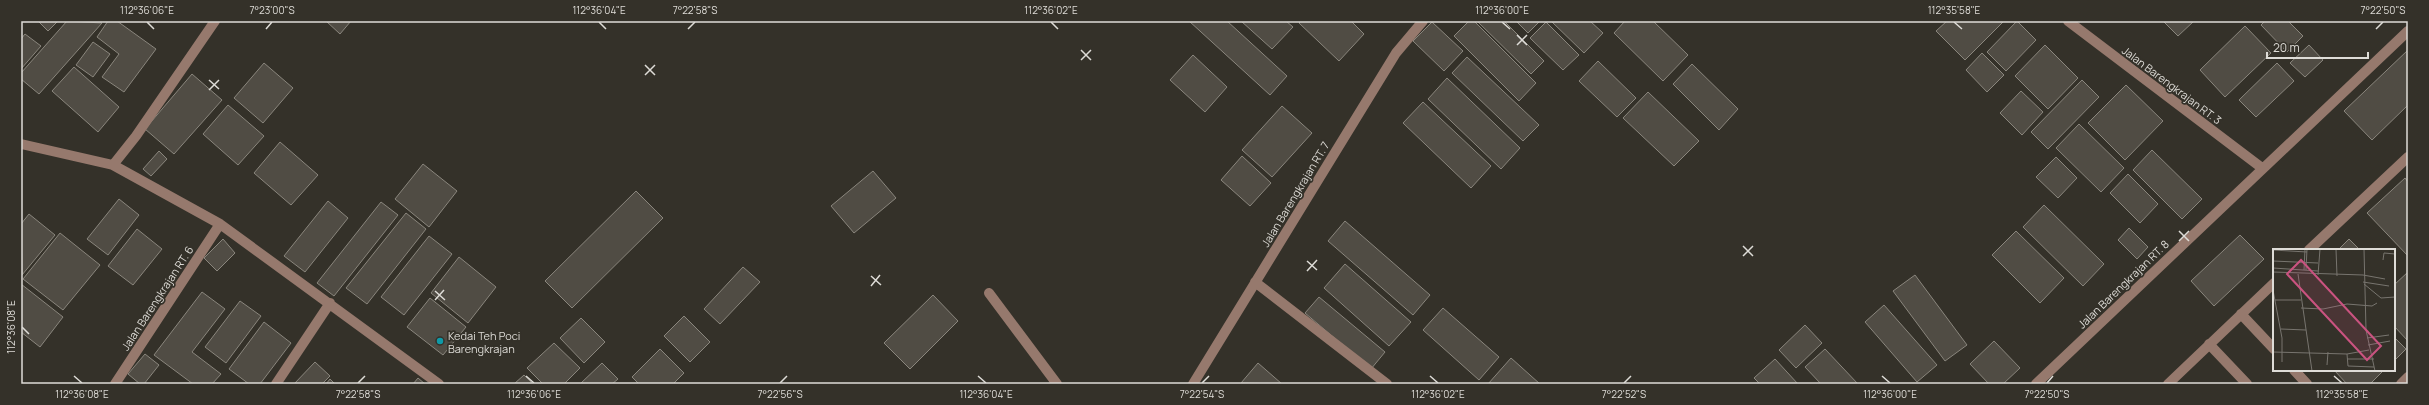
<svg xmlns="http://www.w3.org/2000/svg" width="2429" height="405" font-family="Manrope,sans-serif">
  <rect width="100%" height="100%" fill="#343129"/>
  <!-- building -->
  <path fill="#504c44" stroke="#8a867d" d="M38,21H58L48,31Z
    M67,21L102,23L39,94L21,79V73Z
    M108,21H117L156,49L124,92L102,77L119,54L97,37Z
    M326,21H351L340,34Z
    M1189,21H1227L1287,76L1270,95Z
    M1241,21H1286L1293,27L1272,49Z
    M1301,21H1351L1364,34L1339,61L1299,23Z
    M1469,21H1474L1536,83L1519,101L1454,36Z
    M1477,21H1504L1544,61L1531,74Z
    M1516,21H1540L1528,33Z
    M1551,21H1590L1603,33L1584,53Z
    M1625,21H1653L1688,55L1663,81L1614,33Z
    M1947,21H2004L1965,60L1936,31Z
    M2017,21L2036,40L2006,71L1987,52Z
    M2163,21H2194L2178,36Z
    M2265,21H2288L2303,36L2287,52L2261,25Z
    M1432,22L1463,51L1444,71L1413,41Z
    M1546,22L1579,55L1563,70L1530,38Z
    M2245,26L2271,53L2225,97L2200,70Z
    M25,34L41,46L21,69V39Z
    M93,42L110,54L93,77L76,65Z
    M2045,45L2078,78L2048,109L2015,76Z
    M2309,45L2323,60L2305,77L2290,63Z
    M2408,50V105L2372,140L2344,111Z
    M1982,53L2004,75L1987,92L1966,70Z
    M1193,55L1227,87L1205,112L1170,80Z
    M1467,57L1539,125L1523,141L1452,73Z
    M1598,61L1636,98L1617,117L1579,81Z
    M264,63L293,88L263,123L234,98Z
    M2277,63L2294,81L2256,117L2239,100Z
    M1692,64L1738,109L1719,130L1673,84Z
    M74,67L119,107L98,132L52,91Z
    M192,74L222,100L174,154L145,129Z
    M1447,78L1520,148L1501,169L1428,99Z
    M2082,80L2099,97L2048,149L2031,132Z
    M2126,85L2163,121L2125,160L2088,123Z
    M2021,91L2043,112L2022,135L2000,113Z
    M1648,92L1699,141L1674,166L1623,118Z
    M1423,102L1491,166L1471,188L1403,123Z
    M228,105L264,136L238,165L203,134Z
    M1282,106L1312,133L1272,177L1242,150Z
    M2079,124L2124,168L2101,192L2056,148Z
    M280,142L318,175L291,205L254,173Z
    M2152,150L2202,199L2182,219L2133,170Z
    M159,151L167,159L151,176L143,169Z
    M1242,156L1271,183L1250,206L1221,180Z
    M2056,157L2077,178L2058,198L2036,177Z
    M423,164L457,191L429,227L395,199Z
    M873,171L896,198L854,233L831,206Z
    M2128,174L2158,204L2140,223L2110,193Z
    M2405,178L2408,182V256L2367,213Z
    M636,191L663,218L572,308L545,281Z
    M119,199L139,215L108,255L87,239Z
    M328,201L348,218L305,272L284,256Z
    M381,202L398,215L334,296L317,283Z
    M2044,205L2104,264L2083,286L2023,227Z
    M406,213L426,229L367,304L346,288Z
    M29,214L55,235L22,275L21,224Z
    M1345,221L1430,295L1413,315L1328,241Z
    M2129,228L2148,247L2137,259L2118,240Z
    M137,229L162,249L133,285L108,266Z
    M2016,231L2064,278L2040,303L1992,255Z
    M60,233L100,265L63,310L23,279Z
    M2240,235L2264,259L2214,306L2191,281Z
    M429,236L452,254L404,315L381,297Z
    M223,239L235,253L217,271L204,258Z
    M2349,239L2360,250H2338Z
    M459,257L496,287L468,323L431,293Z
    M1345,264L1411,322L1389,346L1324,288Z
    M743,267L760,282L720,324L704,309Z
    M2408,272V341L2394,326V285Z
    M1915,275L1967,345L1945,361L1893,291Z
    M21,284L63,317L40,347L21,332Z
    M202,292L225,309L192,352L221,374L212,384H193L154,355Z
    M933,295L958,321L910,369L884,343Z
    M1319,297L1385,352L1371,369L1305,313Z
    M430,298L466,327L443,355L407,327Z
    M240,301L261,316L226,363L205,347Z
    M1884,305L1937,365L1917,382L1865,322Z
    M1443,308L1499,357L1479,380L1423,330Z
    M684,316L710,342L690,362L664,336Z
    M581,318L605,342L584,363L560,338Z
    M264,322L291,343L260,384H249L229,369Z
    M1805,325L1822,343L1796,368L1779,350Z
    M2394,337L2406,349L2394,361Z
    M1994,341L2020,368L2003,384H1989L1970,364Z
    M554,343L580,368L564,384H543L527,368Z
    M660,349L684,373L673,384H639L632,377Z
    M1825,349L1858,384H1821L1805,367Z
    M145,354L159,365L144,384H140L128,374Z
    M1511,358L1540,384H1488Z
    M1775,359L1798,384H1760L1754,378Z
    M315,362L330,376L322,384H294Z
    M602,363L618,379L612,384H580Z
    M1258,363L1282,384L1241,383Z
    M2334,370H2384L2370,384H2347Z
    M524,375L533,384H514Z
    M418,378L425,384H413Z
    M330,379L335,384H326Z"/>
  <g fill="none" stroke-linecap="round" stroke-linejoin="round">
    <!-- minor -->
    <path stroke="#96796d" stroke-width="10" d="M2068,21L2262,168
      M21,144L113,165L220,224L439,384
      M113,165L136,136L215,21
      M2309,250L2408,157
      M1255,282L1387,384
      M989,293L1057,384
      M2241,314L2274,349
      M2209,344L2247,384
      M2294,370L2307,384
      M115,384L220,224
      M276,384L330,303
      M1193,384L1396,53L1423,21
      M2036,384L2408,31
      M2168,384L2274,283
      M2401,384L2408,377"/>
  </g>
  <!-- ticks -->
  <path fill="none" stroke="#dedcd7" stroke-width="1.5" d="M147,22L154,29M599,22L606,29M1051,22L1058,29M1502,22L1510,29M1954,22L1962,29M266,29L272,22M688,29L695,22M2376,29L2383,22M1517,35L1527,45M1517,45L1527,35M1081,50L1091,60M1081,60L1091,50M645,65L655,75M645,75L655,65M209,80L219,89M209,90L219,80M2179,231L2189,241M2179,241L2189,231M1743,246L1753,256M1743,256L1753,246M1307,261L1317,270M1307,271L1317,260M871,276L881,285M871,286L880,275M435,291L445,300M435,300L444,290M22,327L29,334M74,376L82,383M526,376L534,383M978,376L986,383M1430,376L1438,383M1882,376L1890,383M2334,376L2342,383M358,383L365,376M780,383L787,376M1202,383L1209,376M1624,383L1631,376M2047,383L2053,376"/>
  <!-- markers -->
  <circle fill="#0f9aa8" stroke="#343129" stroke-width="1.5" cx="440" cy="341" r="4"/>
  <g text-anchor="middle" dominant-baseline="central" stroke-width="3.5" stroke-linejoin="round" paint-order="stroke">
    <!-- street labels -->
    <g font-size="11" fill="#dedcd7" stroke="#343129">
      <text transform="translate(2172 85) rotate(37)">Jalan Barengkrajan RT. 3</text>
      <text transform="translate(1295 194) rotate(-59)">Jalan Barengkrajan RT. 7</text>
      <text transform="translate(2123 284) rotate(-44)">Jalan Barengkrajan RT. 8</text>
      <text transform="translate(157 298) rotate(-57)">Jalan Barengkrajan RT. 6</text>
    </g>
    <!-- poi labels -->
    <g font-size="11" fill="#dedcd7" stroke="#343129" text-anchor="start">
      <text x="448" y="335">Kedai Teh Poci<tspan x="448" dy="13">Barengkrajan</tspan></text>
    </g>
  </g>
  <!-- overview -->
  <g transform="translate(2273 249)">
    <rect width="122" height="122" fill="#343129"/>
    <path fill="none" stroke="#78756f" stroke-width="1" d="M63,0L64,27M91,0L93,81L102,122M0,1L34,3M110,11L111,4L122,5M0,12L45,14M0,19L45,22M31,21L32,0M33,21L34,0M0,23L90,26L112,30M25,25L39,122M45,26L47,0M90,33L116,37M91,35L108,49L122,48M0,41L9,89V113M2,51H28M28,59L50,60L74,55L99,57L104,54M8,80L33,81M94,89L116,86M95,96L117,92M0,103L74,105L96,101M74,105L75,117L101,118M74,110H101M54,116L55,103"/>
    <path fill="#ca5380" fill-opacity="0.15" stroke="#ca5380" stroke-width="2" d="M28,11L108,97L94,111L14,25Z"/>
    <rect width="122" height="122" fill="none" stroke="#dedcd7" stroke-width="2"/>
  </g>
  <!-- border -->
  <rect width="2429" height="405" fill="none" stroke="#343129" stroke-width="44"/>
  <!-- scale -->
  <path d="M2267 52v6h101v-6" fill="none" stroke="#dedcd7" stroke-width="2"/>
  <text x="2273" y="52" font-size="12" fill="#dedcd7" stroke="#343129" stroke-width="3" paint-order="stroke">20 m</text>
  <rect x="22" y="22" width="2385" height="361" fill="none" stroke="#dedcd7" stroke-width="1.5"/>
  <g font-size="10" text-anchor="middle" fill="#dedcd7">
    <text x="147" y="14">112°36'06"E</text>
    <text x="272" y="14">7°23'00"S</text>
    <text x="599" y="14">112°36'04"E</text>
    <text x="695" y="14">7°22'58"S</text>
    <text x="1051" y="14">112°36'02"E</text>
    <text x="1502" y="14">112°36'00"E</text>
    <text x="1954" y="14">112°35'58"E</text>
    <text x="2383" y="14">7°22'50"S</text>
    <text transform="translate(11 327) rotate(-90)" y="4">112°36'08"E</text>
    <text x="82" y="398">112°36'08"E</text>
    <text x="358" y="398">7°22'58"S</text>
    <text x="534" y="398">112°36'06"E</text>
    <text x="780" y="398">7°22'56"S</text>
    <text x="986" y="398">112°36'04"E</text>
    <text x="1202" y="398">7°22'54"S</text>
    <text x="1438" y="398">112°36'02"E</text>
    <text x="1624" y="398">7°22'52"S</text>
    <text x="1890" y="398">112°36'00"E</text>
    <text x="2047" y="398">7°22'50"S</text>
    <text x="2342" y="398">112°35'58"E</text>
  </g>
</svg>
